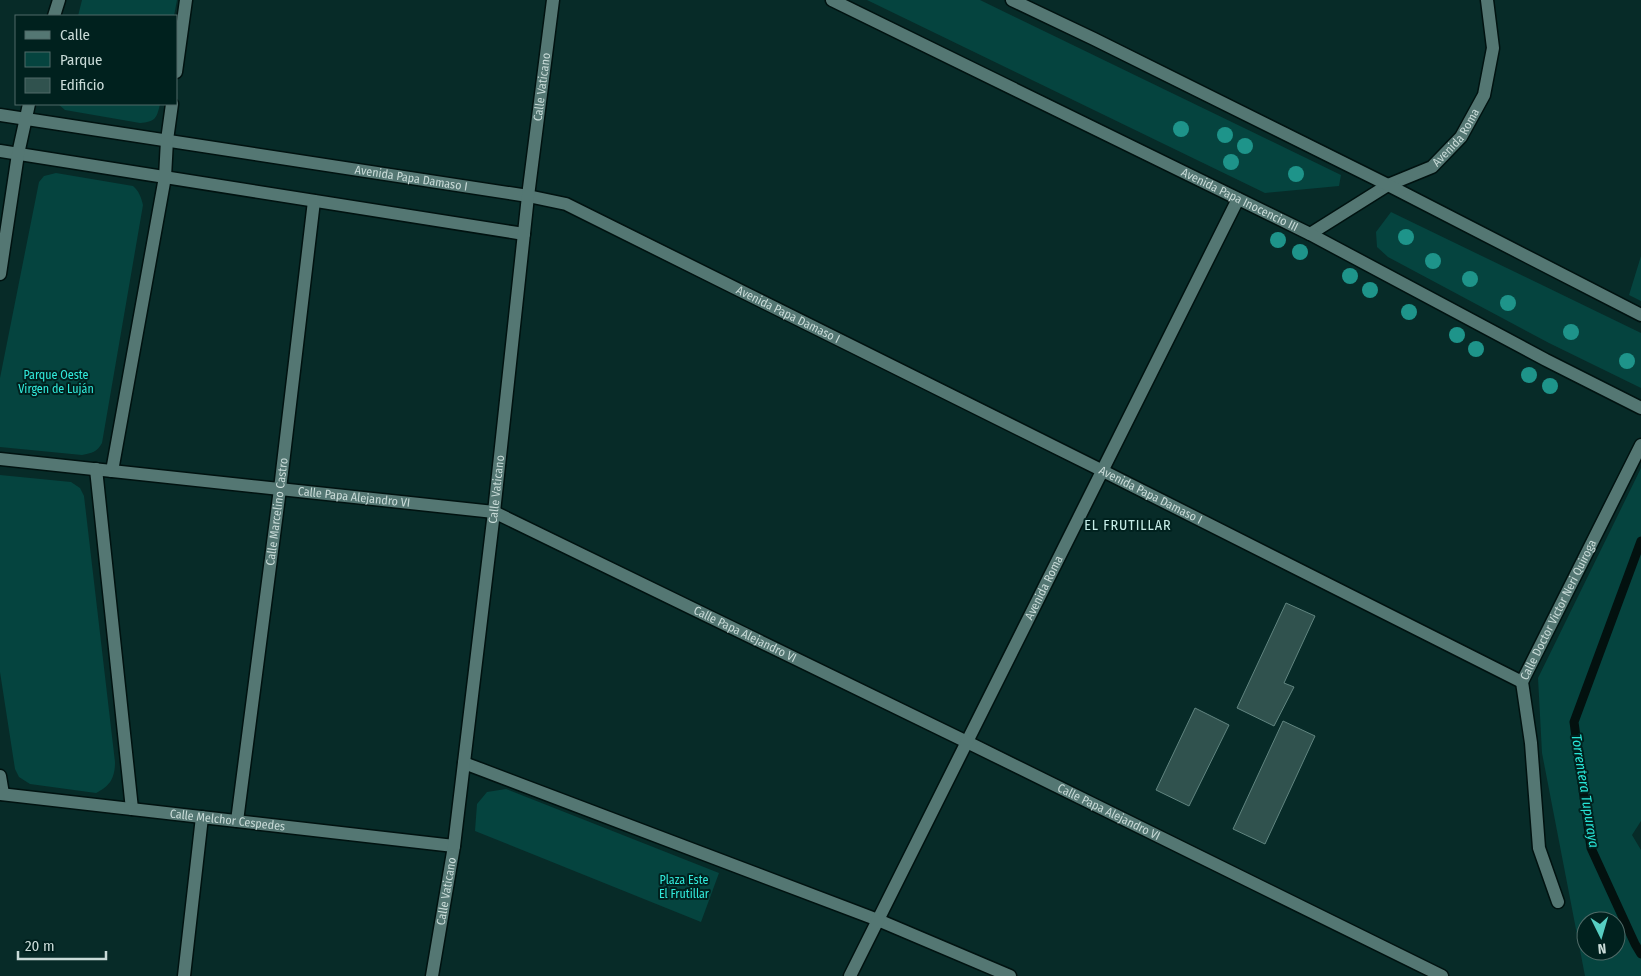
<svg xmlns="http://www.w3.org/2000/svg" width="1641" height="976" font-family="'Fira Sans Condensed',sans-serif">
  <rect width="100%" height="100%" fill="#072b28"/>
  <!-- green -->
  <path fill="#05443f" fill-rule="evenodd" d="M82,0H177L174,16H78Z
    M867,0H980L1341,175L1339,186L1265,193Z
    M58,104H160C157,118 155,122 140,123L65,110Z
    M56,173L133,186C139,191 141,197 143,205L102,443C97,452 92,453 82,455L0,447V378L39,182L44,176Z
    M1391,212L1641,333V388L1549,343L1388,257L1377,247L1376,232Z
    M1641,256V301L1629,295Z
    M1641,468V821L1632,835L1641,850V976H1585L1542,753L1538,678ZM1586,921H1616V951H1586Z
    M0,475L71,482L80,488L84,496L115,762C115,778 110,786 96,793L30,784L19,777L15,769L0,672Z
    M506,789L719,873L701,922L475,831L477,804L487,792Z"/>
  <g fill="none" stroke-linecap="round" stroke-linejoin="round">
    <!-- stream -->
    <path stroke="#03110f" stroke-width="9" d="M1641,541L1574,722L1591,848L1635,944L1641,954"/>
  </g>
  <!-- building -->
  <path fill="#30524e" stroke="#618580" d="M1286,603L1315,616L1284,683L1294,687L1274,726L1237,708Z
    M1195,708L1229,725L1189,806L1156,790Z
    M1283,721L1315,736L1265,844L1233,829Z"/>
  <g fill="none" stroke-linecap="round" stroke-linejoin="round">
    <defs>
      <g id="minor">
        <path d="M54,16L59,0"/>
        <path d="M176,72L186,0"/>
        <path id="s1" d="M0,115L528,196L566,204L1103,471L1522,682"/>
        <path d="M0,151L524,234"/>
        <path id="s2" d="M1310,234L1388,185L1432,167L1461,137L1484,95L1493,48L1487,0"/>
        <path d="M0,274L18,154L29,104"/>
        <path id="s3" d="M0,459L494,512L967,742L1442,976"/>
        <path d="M96,469L132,809"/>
        <path d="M112,471L165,177L167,140L172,104"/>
        <path d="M464,763L878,920L1010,976"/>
        <path d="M0,776L3,794"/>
        <path id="s4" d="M0,794L454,846"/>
        <path id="s5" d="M237,821L280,489L314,201"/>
        <path id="s6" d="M1558,902L1539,848L1531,743L1522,682L1641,445"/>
        <path d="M184,976L202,817"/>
        <path id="s7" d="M850,976L1238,199"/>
      </g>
      <g id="tertiary">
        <path id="s8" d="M832,0L1310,234L1546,360L1641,408"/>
        <path d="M1012,0L1094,39L1388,185L1641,315"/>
        <path id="s9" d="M432,976L454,846L494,512L528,196L553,0"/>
      </g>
    </defs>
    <!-- minor casing -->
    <use href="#minor" stroke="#001210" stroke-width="15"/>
    <!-- tertiary casing -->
    <use href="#tertiary" stroke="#001210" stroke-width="15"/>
    <!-- minor -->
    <use href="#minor" stroke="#547773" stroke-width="12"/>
    <!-- tertiary -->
    <use href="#tertiary" stroke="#547773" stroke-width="12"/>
  </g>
  <!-- trees -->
  <g fill="#1e948a">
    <circle cx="1181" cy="129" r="8"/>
    <circle cx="1225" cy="135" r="8"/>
    <circle cx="1245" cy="146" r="8"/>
    <circle cx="1231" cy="162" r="8"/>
    <circle cx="1296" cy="174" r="8"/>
    <circle cx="1406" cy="237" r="8"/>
    <circle cx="1278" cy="240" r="8"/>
    <circle cx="1300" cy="252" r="8"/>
    <circle cx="1433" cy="261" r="8"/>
    <circle cx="1350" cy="276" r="8"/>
    <circle cx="1470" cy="279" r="8"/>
    <circle cx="1370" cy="290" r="8"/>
    <circle cx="1508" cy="303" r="8"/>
    <circle cx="1409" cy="312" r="8"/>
    <circle cx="1571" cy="332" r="8"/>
    <circle cx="1457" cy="335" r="8"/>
    <circle cx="1476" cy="349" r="8"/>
    <circle cx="1627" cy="361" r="8"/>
    <circle cx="1529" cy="375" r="8"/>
    <circle cx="1550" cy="386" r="8"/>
  </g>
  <g text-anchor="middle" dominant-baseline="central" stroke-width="4" stroke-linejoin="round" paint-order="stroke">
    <!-- street labels -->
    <g font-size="12" fill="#c9dbd8" stroke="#00211e">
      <text stroke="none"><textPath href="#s9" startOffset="896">Calle Vaticano</textPath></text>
      <text stroke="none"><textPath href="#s2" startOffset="178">Avenida Roma</textPath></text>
      <text stroke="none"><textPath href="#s1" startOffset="416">Avenida Papa Damaso I</textPath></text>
      <text stroke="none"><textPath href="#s8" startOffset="454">Avenida Papa Inocencio III</textPath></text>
      <text stroke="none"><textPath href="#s1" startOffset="821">Avenida Papa Damaso I</textPath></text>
      <text stroke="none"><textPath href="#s9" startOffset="491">Calle Vaticano</textPath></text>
      <text stroke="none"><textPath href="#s1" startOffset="1226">Avenida Papa Damaso I</textPath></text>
      <text stroke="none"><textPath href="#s3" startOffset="356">Calle Papa Alejandro VI</textPath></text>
      <text stroke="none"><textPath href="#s5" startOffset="312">Calle Marcelino Castro</textPath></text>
      <text stroke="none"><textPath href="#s7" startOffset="434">Avenida Roma</textPath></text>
      <text stroke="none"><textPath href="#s6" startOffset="305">Calle Doctor Victor Neri Quiroga</textPath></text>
      <text stroke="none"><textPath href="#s3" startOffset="776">Calle Papa Alejandro VI</textPath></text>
      <text stroke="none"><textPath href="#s3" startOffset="1181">Calle Papa Alejandro VI</textPath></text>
      <text stroke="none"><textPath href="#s4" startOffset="229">Calle Melchor Cespedes</textPath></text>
      <text stroke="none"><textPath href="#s9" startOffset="86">Calle Vaticano</textPath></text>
    </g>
    <!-- park labels -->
    <g font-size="12" fill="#31eadb" stroke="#00211e">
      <text x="56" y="375">Parque Oeste<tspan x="56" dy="14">Virgen de Luján</tspan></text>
      <text x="684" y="880">Plaza Este<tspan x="684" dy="14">El Frutillar</tspan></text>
    </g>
    <!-- neighbourhood labels -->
    <g font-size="14" letter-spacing="1" fill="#c6ede8" stroke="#00211e">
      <text x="1128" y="525">EL FRUTILLAR</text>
    </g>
    <!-- water labels -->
    <g font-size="14" font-style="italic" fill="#27e5d6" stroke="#00211e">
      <text transform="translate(1585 791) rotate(81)">Torrentera Tupuraya</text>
    </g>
  </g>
  <!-- legend -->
  <rect x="15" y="15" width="162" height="90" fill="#00211e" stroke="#506b68"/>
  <rect x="25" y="31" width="25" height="8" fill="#547773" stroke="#506b68"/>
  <text x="60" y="40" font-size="15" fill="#c9dbd8">Calle</text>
  <rect x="25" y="52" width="25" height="15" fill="#05443f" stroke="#506b68"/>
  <text x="60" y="65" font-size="15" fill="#c9dbd8">Parque</text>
  <rect x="25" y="78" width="25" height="15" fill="#30524e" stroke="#506b68"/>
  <text x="60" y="90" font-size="15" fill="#c9dbd8">Edificio</text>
  <!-- north arrow -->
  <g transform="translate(1601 936) rotate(175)"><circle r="24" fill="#00211e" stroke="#506b68"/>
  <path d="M0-4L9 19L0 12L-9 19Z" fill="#57cec2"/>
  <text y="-8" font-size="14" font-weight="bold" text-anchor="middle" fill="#c9dbd8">N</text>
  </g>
  <!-- scale -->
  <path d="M18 951v8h88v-8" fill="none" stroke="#c9dbd8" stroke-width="2.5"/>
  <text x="25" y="951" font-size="15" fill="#c9dbd8" stroke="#00211e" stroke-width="4" paint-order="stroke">20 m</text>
</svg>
